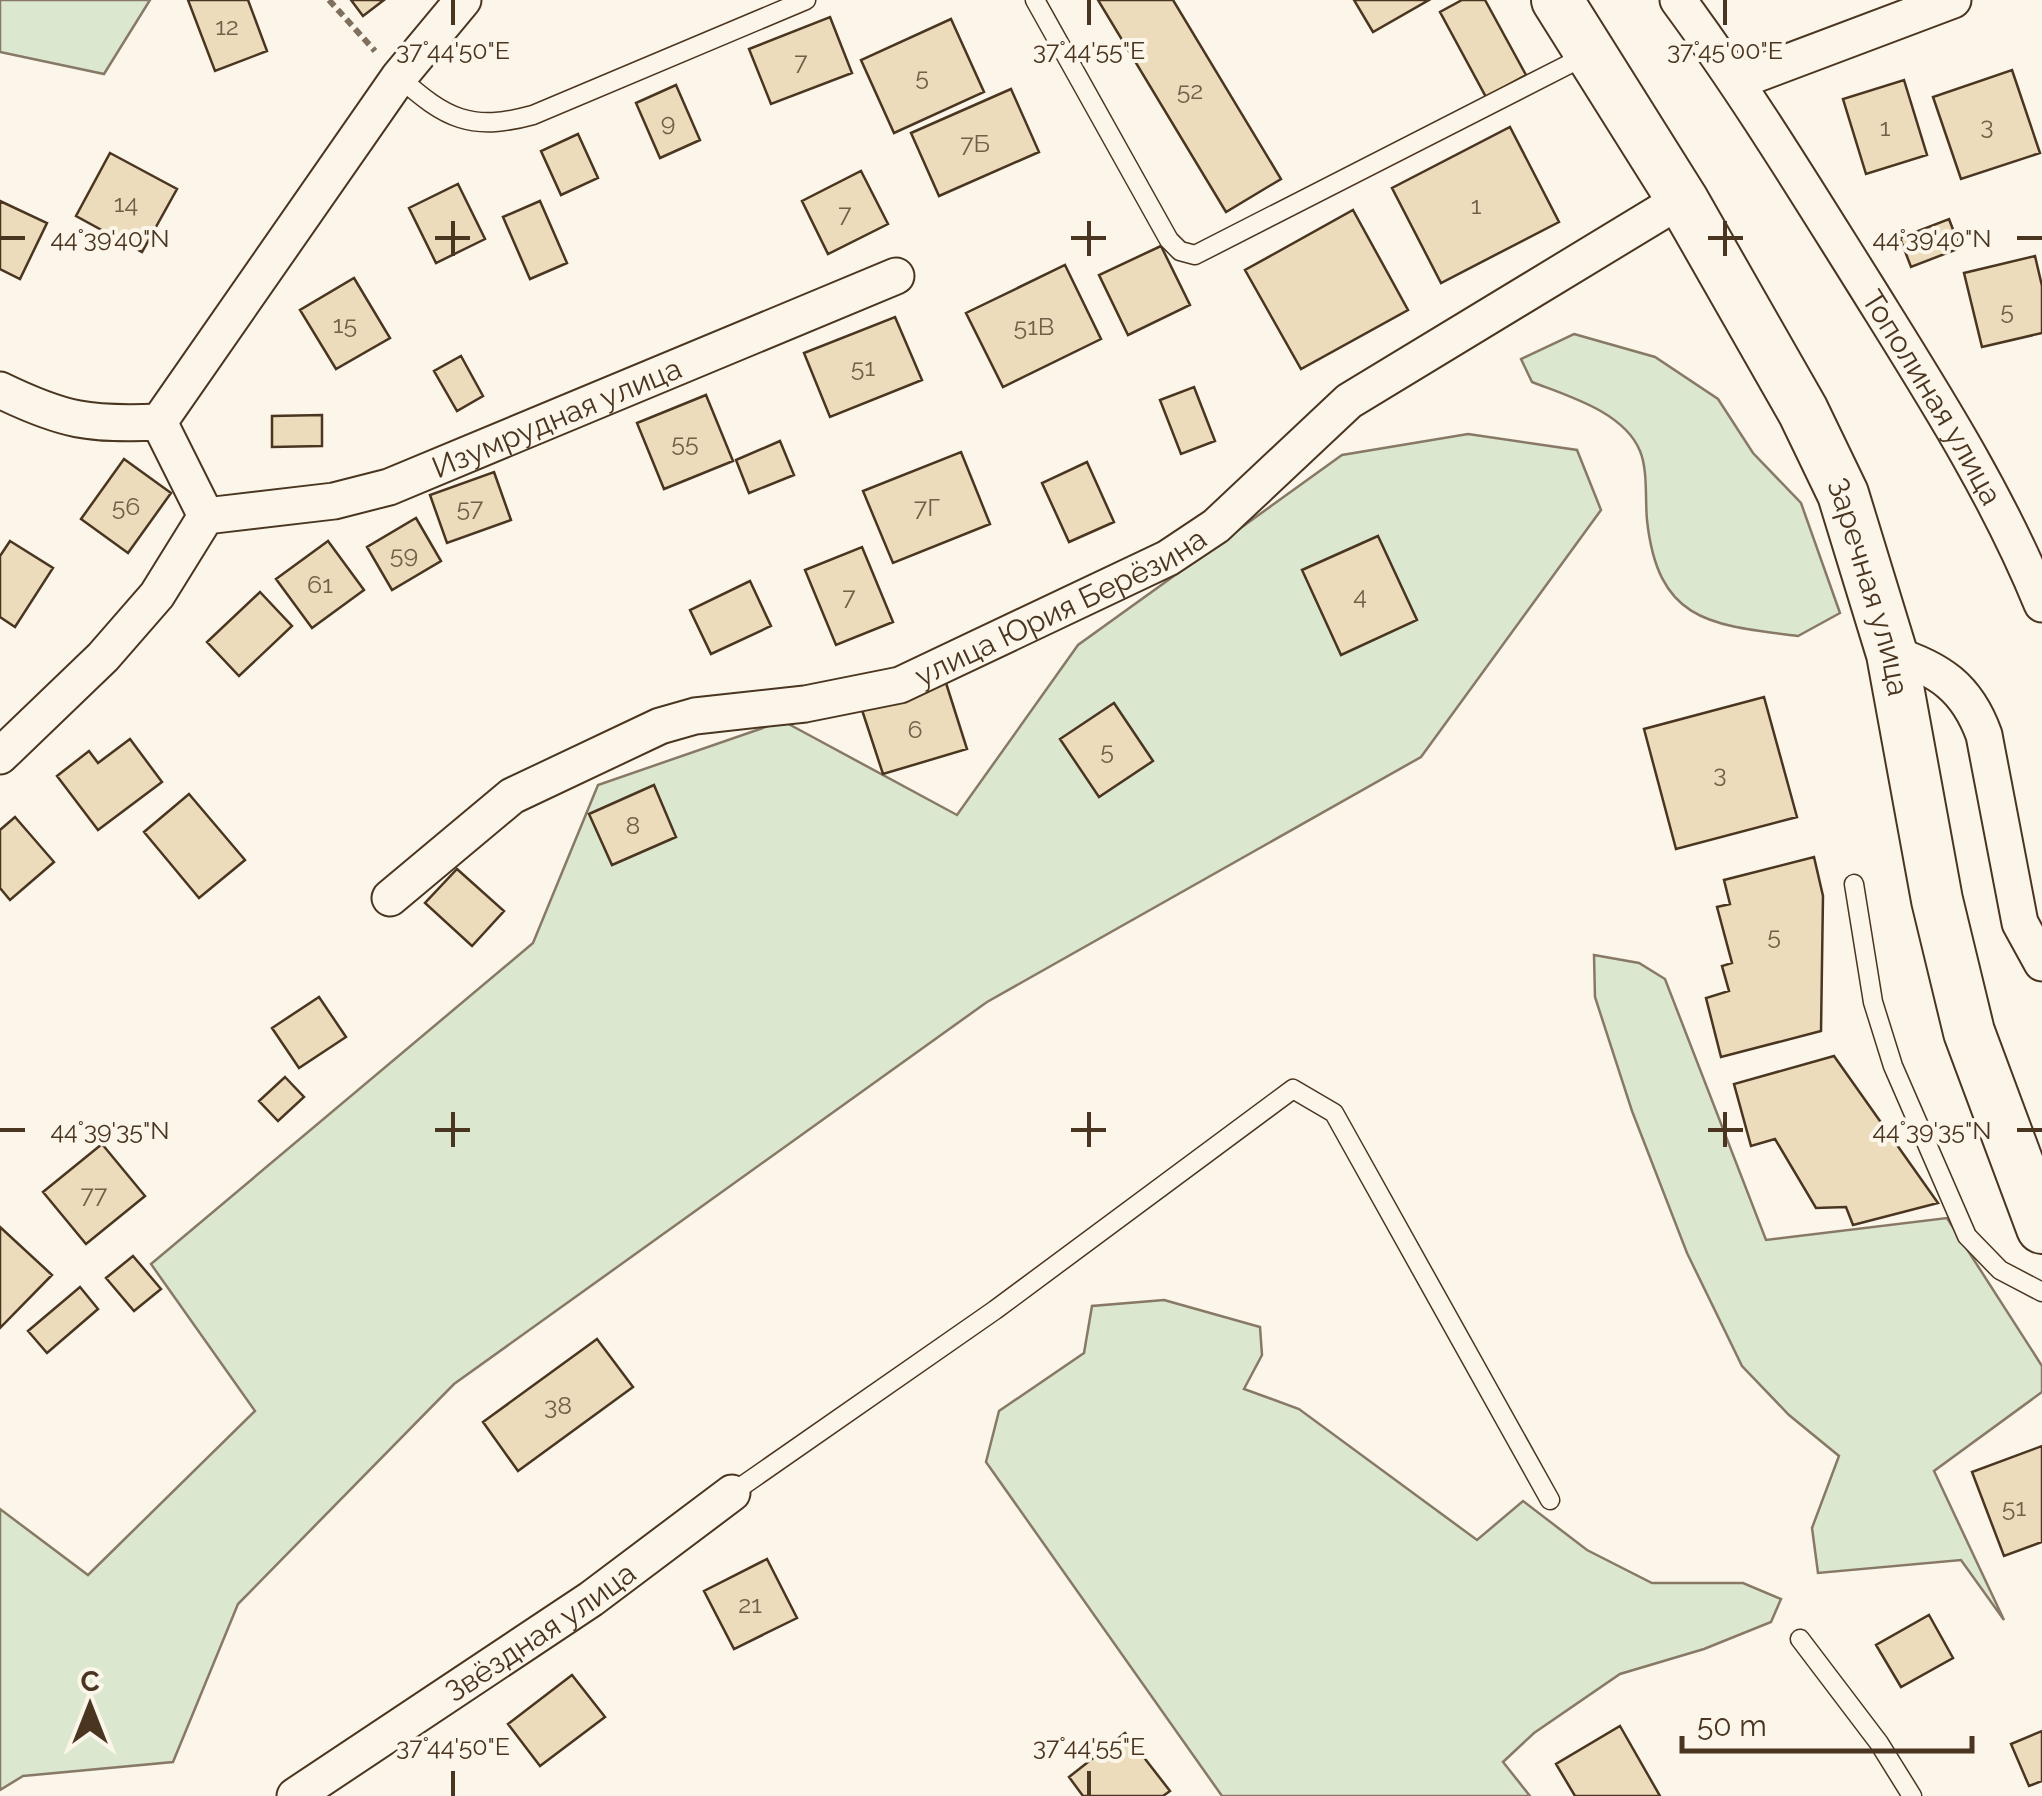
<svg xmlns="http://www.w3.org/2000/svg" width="2042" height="1796" font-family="Raleway,sans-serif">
  <rect width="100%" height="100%" fill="#fbf6e9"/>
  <!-- green -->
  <path fill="#dce7d0" stroke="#887966" stroke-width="2.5" d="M0,0H150L104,74L0,52Z
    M1574,334L1655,357L1718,399L1753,453L1801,503L1840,613L1798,636C1710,625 1658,622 1647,520C1645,500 1648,470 1640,451C1624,412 1568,396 1532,382L1521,359Z
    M1468,434L1577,450L1601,510L1421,757L987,1002L454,1384L238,1604L173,1762L23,1776L0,1790V1509L88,1575L255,1411L151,1264L533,943L598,785L783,721L957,815L1078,645L1342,455Z
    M1594,955L1639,963L1665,979L1766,1240L1947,1218L2042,1366V1392L1934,1471L2004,1620L1961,1560L1818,1573L1812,1528L1839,1456L1789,1415L1742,1366L1687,1253L1632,1111L1595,997Z
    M1164,1300L1260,1327L1262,1355L1244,1389L1299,1409L1477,1540L1523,1501L1587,1550L1652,1583H1743L1781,1599L1771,1622L1704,1649L1620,1674L1534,1733L1503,1762L1530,1796H1222L986,1462L999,1411L1084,1353L1092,1306Z"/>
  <!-- building -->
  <path fill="#ecdcbc" stroke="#4a3520" stroke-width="2.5" d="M188,0H248L267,51L215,71Z
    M351,0H384L363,16Z
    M1098,0H1173L1281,179L1226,212Z
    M1354,0H1429L1373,32Z
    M1462,0H1485L1526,75L1486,97L1440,12Z
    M830,17L852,73L771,104L749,49Z
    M951,19L984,92L894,133L861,60Z
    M2012,70L2040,153L1961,179L1933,97Z
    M1904,80L1927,155L1866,174L1843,99Z
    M676,85L700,140L660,158L636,103Z
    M1011,89L1039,152L939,196L911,133Z
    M1510,127L1559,222L1441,283L1392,188Z
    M578,134L598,178L561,195L541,151Z
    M110,153L177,189L142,252L76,216Z
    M861,171L888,224L828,254L802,201Z
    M458,184L485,239L436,263L409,208Z
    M0,201L47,223L20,279L0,269Z
    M540,201L567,263L530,279L503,217Z
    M1353,210L1408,310L1301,369L1245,270Z
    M1949,219L1960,248L1911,267L1900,238Z
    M1161,246L1190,305L1128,335L1099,275Z
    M2035,256L2042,286V333L1982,347L1964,273Z
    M1065,265L1101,339L1003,387L966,313Z
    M354,278L390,338L336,369L300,310Z
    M895,317L922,380L830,417L804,353Z
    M461,356L483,396L457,411L434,371Z
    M1194,387L1215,441L1181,454L1160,400Z
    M706,395L733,461L664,489L637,423Z
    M322,415V446L272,447V416Z
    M780,441L794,475L749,493L736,460Z
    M961,452L990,524L893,563L863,491Z
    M124,459L171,493L128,553L81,519Z
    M1087,462L1114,522L1069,542L1042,483Z
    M494,472L511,520L447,543L430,495Z
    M416,518L441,561L392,590L367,547Z
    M1378,536L1417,620L1341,655L1302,570Z
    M10,541L53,568L15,627L0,617V556Z
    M328,541L364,590L312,628L276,579Z
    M862,547L893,622L836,645L805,570Z
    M750,581L771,626L711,654L690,610Z
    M260,592L292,626L239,676L207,642Z
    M946,683L967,749L883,774L862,710Z
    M1764,697L1797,817L1676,849L1644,729Z
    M1114,703L1153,761L1099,797L1060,739Z
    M130,739L162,782L98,830L57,776L89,751L98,763Z
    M654,785L676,837L612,865L589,814Z
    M189,794L245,860L199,898L144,832Z
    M15,817L54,862L10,900L0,888V830Z
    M1814,857L1823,896L1821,1031L1721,1057L1706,998L1729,991L1722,966L1732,963L1717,907L1730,904L1724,880Z
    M457,869L504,911L472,946L425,903Z
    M319,997L346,1037L299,1068L272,1028Z
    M1834,1056L1938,1203L1853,1225L1846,1207L1816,1208L1775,1139L1751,1146L1734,1084Z
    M285,1077L304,1097L278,1121L259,1101Z
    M102,1144L145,1196L86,1244L43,1192Z
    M0,1227L52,1275L0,1328Z
    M133,1256L161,1289L134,1311L106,1278Z
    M80,1287L98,1309L47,1353L28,1331Z
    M597,1339L633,1387L518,1471L483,1422Z
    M2042,1446V1542L2004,1556L1972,1472Z
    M767,1559L797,1618L734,1649L704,1591Z
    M1929,1615L1953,1658L1901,1687L1876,1645Z
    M572,1675L605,1717L540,1766L508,1724Z
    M1620,1726L1660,1796H1575L1556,1764Z
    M2042,1731V1781L2029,1786L2011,1744Z
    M1125,1733L1170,1791L1163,1796H1083L1069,1777Z"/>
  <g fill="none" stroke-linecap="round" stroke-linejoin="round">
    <defs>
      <path id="lane" d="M1035,0L1169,240L1180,251L1195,255L1589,54
        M399,77C446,119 471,132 533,115L806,0
        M1854,884L1873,1002L1893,1066L1967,1236L2000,1270L2042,1292
        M732,1493L995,1310L1293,1089L1334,1113L1550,1500
        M1800,1639L1879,1743L1912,1796"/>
      <g id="street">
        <path id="s1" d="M1678,0C1746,92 1805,189 1866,286C1930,389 1996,491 2042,604"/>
        <path d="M1738,81L1953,0"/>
        <path d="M0,390C64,421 89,425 159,422L206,516"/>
        <path d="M159,422L399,77L463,0"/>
        <path d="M1892,654C1940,669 1967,688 1984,735L2020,923L2042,963"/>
        <path id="s2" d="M0,756L103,657L157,595L206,516L334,501L389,487L896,276"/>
        <path id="s3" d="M390,898L512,796L660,726L695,716L805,704L900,685L1168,558L1216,526L1349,401L1682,199"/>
        <path id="s4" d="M295,1796L591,1599L732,1493"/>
      </g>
      <g id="secondary">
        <path id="s5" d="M1557,0L1682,199L1803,411L1843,494L1892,654L1937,900L1969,1032L2042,1228"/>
      </g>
    </defs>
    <!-- lane casing -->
    <use href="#lane" stroke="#4a3520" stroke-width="21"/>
    <!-- street casing -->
    <use href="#street" stroke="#4a3520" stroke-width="39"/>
    <!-- secondary casing -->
    <use href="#secondary" stroke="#4a3520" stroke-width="54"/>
    <!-- path -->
    <path stroke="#7f6f5c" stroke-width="6" stroke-dasharray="8 5" stroke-linecap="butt" d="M329,0L375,51"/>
    <!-- lane -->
    <use href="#lane" stroke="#fbf6e9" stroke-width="18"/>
    <!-- street -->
    <use href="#street" stroke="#fbf6e9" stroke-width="35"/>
    <!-- secondary -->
    <use href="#secondary" stroke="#fbf6e9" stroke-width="50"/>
  </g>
  <!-- ticks -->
  <path fill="none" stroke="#4a3520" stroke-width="4" d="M453,0V25M1089,0V25M1725,0V25M453,221V256M1089,221V256M1725,221V256M0,238H25M435,238H470M1071,238H1106M1708,238H1743M2017,238H2042M453,1112V1147M1089,1112V1147M1725,1112V1147M0,1130H25M435,1130H470M1071,1130H1106M1708,1130H1743M2017,1130H2042M453,1771V1796M1089,1771V1796"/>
  <g text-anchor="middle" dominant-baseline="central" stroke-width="8" stroke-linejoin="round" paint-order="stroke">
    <!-- number labels -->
    <g font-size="25" fill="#725f47">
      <text x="227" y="26">12</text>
      <text x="801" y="61">7</text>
      <text x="922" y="76">5</text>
      <text x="1190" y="90">52</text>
      <text x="668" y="122">9</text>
      <text x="1987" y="125">3</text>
      <text x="1885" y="127">1</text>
      <text x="975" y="143">7Б</text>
      <text x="126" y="203">14</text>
      <text x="1476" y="205">1</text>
      <text x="845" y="213">7</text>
      <text x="2007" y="310">5</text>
      <text x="345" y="324">15</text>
      <text x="1034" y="326">51В</text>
      <text x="863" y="367">51</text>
      <text x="685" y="442">55</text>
      <text x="126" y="506">56</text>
      <text x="470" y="507">57</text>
      <text x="927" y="507">7Г</text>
      <text x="404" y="554">59</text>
      <text x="320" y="584">61</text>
      <text x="1360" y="595">4</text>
      <text x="849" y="596">7</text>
      <text x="915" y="729">6</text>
      <text x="1107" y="750">5</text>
      <text x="1720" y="773">3</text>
      <text x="633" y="825">8</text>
      <text x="1774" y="935">5</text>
      <text x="94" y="1194">77</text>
      <text x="558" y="1405">38</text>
      <text x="2014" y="1507">51</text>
      <text x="750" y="1604">21</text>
    </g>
    <!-- street labels -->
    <g font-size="30" fill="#4a3520" stroke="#fbf6e9">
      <text stroke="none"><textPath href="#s1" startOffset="472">Тополиная улица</textPath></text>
      <text stroke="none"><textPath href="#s2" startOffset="685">Изумрудная улица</textPath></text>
      <text stroke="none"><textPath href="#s5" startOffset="668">Заречная улица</textPath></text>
      <text stroke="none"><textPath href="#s3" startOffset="745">улица Юрия Берёзина</textPath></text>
      <text stroke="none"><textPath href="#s4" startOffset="295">Звёздная улица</textPath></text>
    </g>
  </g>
  <g font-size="25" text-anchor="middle" fill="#4a3520" stroke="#fbf6e9" stroke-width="8" stroke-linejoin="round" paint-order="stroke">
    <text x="453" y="59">37°44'50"E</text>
    <text x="1089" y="59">37°44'55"E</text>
    <text x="1725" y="59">37°45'00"E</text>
    <text x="110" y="247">44°39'40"N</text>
    <text x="1932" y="247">44°39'40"N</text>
    <text x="110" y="1139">44°39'35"N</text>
    <text x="1932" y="1139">44°39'35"N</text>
    <text x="453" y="1755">37°44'50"E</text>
    <text x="1089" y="1755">37°44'55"E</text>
  </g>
  <!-- north arrow -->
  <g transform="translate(90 1706)" stroke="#fbf6e9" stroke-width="8" paint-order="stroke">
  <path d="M0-8L18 38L0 25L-18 38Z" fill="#4a3520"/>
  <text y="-15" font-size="28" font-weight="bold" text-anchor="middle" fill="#4a3520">С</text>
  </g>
  <!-- scale -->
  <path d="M1682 1736v15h290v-15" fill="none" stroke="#4a3520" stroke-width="5"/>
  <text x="1697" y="1736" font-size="30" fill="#4a3520" stroke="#fbf6e9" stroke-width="8" paint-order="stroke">50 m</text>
</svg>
